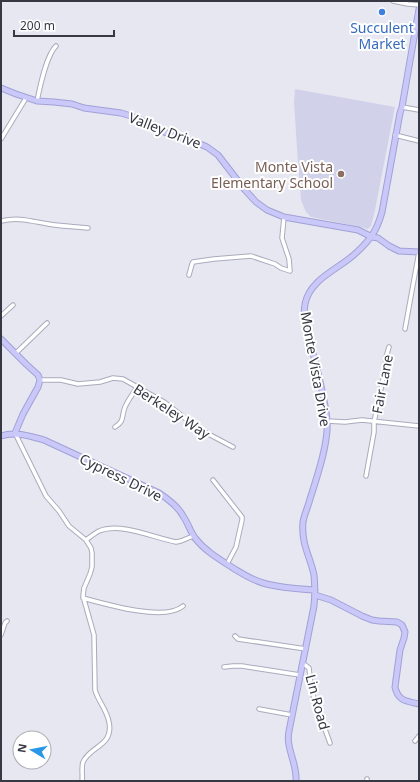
<svg xmlns="http://www.w3.org/2000/svg" width="420" height="782" font-family="'Noto Sans',sans-serif">
  <rect width="100%" height="100%" fill="#e6e7f1"/>
  <!-- education -->
  <path fill="#d1d2e9" d="M295,89L395,107L375,210L371,226L368,229L360,227L311,217L306,212L301,200L297,148L294,102Z"/>
  <g fill="none" stroke-linecap="round" stroke-linejoin="round">
    <defs>
      <path id="street" d="M393,1L408,4L419,5
        M37,101C40,87 46,56 56,46
        M402,107L419,110
        M395,135L419,141
        M1,139L26,98
        M1,221C19,217 30,221 48,224C61,226 75,227 88,228
        M189,275L192,264L193,262L214,259L251,256L275,264L281,268L290,271L289,259L282,238L284,217
        M1,316L13,305
        M405,329L419,252
        M16,353L47,323
        M40,380H61L78,384L100,382L113,378L123,379L164,402L199,429L233,447
        M327,421L345,422L362,420L419,426
        M115,427C125,421 121,417 125,407C128,400 133,394 137,387
        M15,433L46,496L59,511L69,526L86,540L91,548L92,553V567L90,574L84,588L83,596L94,635L95,690C98,701 107,710 109,722C114,746 90,746 83,762C81,768 83,775 82,781
        M366,476L374,432V422L385,370L386,357L389,347
        M213,480L242,517V520L236,547L227,564
        M86,540C90,537 95,533 99,531C121,522 154,538 176,542L181,541L193,536
        M83,598C105,604 165,622 183,606
        M1,635L5,623L7,621
        M235,636L238,639L306,649
        M302,664L305,665L309,668L311,686L314,699L330,743
        M224,667L233,666H242L300,675
        M259,709L292,715
        M415,741L419,736
        M367,779V781"/>
      <path id="secondary" d="M1,88L16,94L37,101L54,102L72,104L84,108L121,113L131,116L143,121L154,128L169,134L193,141L207,147L218,155L245,190L256,202L267,210L284,217L358,230L372,237L378,238L389,246L399,251L419,252
        M1,339L26,364L38,375L40,380L38,387L23,414L15,433
        M1,436C15,431 30,436 44,440L159,493C168,499 178,506 183,516C188,523 190,531 195,538C205,551 219,559 233,568C243,574 252,580 263,583C280,588 298,589 315,590
        M315,595L331,600L362,616L372,620L379,621L397,622L402,625L405,632L404,638L400,650L395,687C398,701 406,701 419,704
        M296,781C297,768 291,757 289,745C288,740 288,736 289,731L314,606C315,596 315,585 314,575C310,556 301,544 303,522C304,515 308,507 310,499C317,477 329,442 327,420C325,399 319,377 314,357C309,340 302,322 305,304C310,278 340,269 357,252C371,239 377,230 382,212L400,113L402,107L419,9"/>
    </defs>
    <!-- street casing -->
    <use href="#street" stroke="#aaabbc" stroke-width="5.5"/>
    <!-- secondary casing -->
    <use href="#secondary" stroke="#a1a1d6" stroke-width="7"/>
    <!-- street -->
    <use href="#street" stroke="#fff" stroke-width="3.5"/>
    <!-- secondary -->
    <use href="#secondary" stroke="#cac8f9" stroke-width="5"/>
  </g>
  <!-- markers -->
  <circle fill="#3f7fe0" stroke="#fff" stroke-width="1.5" cx="382" cy="12" r="4"/>
  <circle fill="#8d6e63" stroke="#fff" stroke-width="1.5" cx="341" cy="174" r="4"/>
  <g text-anchor="middle" dominant-baseline="central" stroke-width="4" stroke-linejoin="round" paint-order="stroke">
    <!-- shop labels -->
    <g font-size="14" fill="#366cbe" stroke="#fff">
      <text x="382" y="27">Succulent<tspan x="382" dy="16">Market</tspan></text>
    </g>
    <!-- street labels -->
    <g font-size="14" fill="#363843" stroke="#fff">
      <text transform="translate(165 130) rotate(21)">Valley Drive</text>
      <text transform="translate(316 369) rotate(80)">Monte Vista Drive</text>
      <text transform="translate(382 384) rotate(-79)">Fair Lane</text>
      <text transform="translate(172 411) rotate(33)">Berkeley Way</text>
      <text transform="translate(121 477) rotate(26)">Cypress Drive</text>
      <text transform="translate(318 702) rotate(75)">Lin Road</text>
    </g>
    <!-- education labels -->
    <g font-size="14" fill="#785e54" stroke="#fff" text-anchor="end">
      <text x="333" y="166">Monte Vista<tspan x="333" dy="16">Elementary School</tspan></text>
    </g>
  </g>
  <!-- border -->
  <rect width="420" height="782" fill="none" stroke="#363843" stroke-width="4"/>
  <!-- north arrow -->
  <g transform="translate(32 750) rotate(280)"><circle r="19" fill="#ffffff" stroke="#afafb4"/>
  <path d="M0-3L7 15L0 10L-7 15Z" fill="#2997e5"/>
  <text y="-6" font-size="11" font-weight="bold" text-anchor="middle" fill="#363843">N</text>
  </g>
  <!-- scale -->
  <path d="M14 30v6h100v-6" fill="none" stroke="#363843" stroke-width="2"/>
  <text x="20" y="30" font-size="12" fill="#363843" stroke="#ffffff" stroke-width="3" paint-order="stroke">200 m</text>
</svg>
